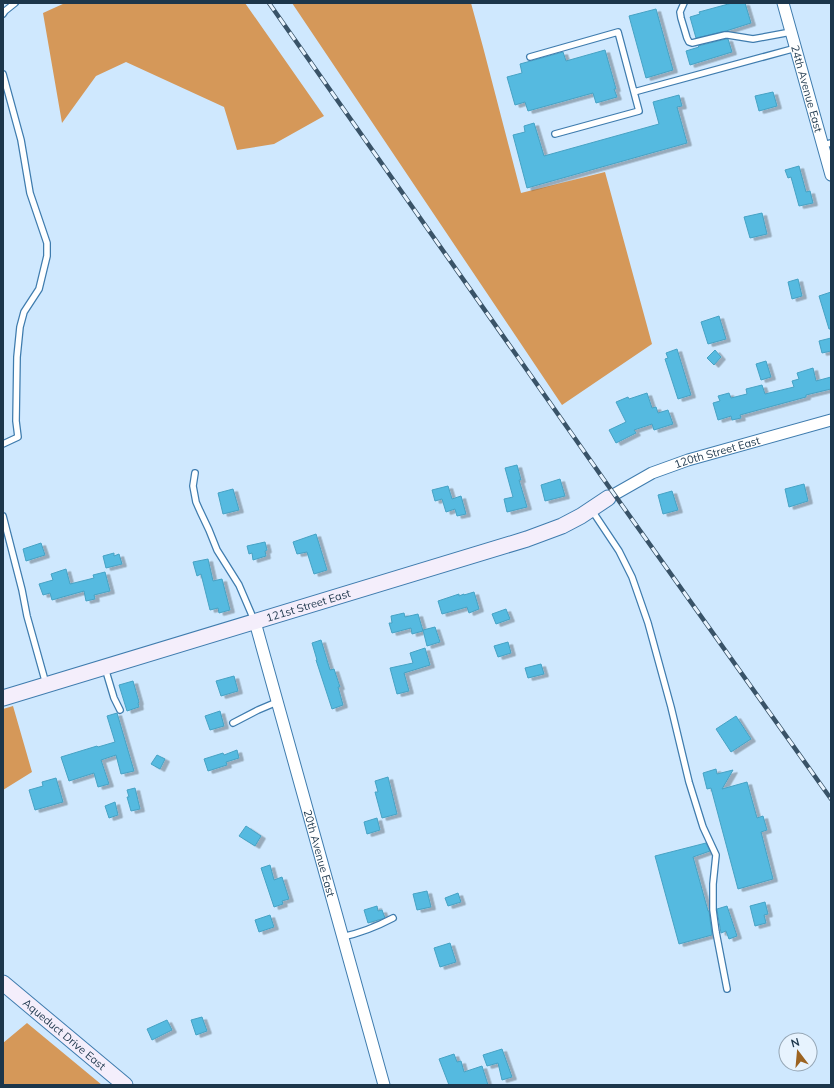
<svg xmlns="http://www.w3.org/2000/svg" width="834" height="1088" font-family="Mulish,sans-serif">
  <defs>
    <filter id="shadow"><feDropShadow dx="4.5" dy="2.5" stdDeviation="0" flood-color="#0004"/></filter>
  </defs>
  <rect width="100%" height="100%" fill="#cfe8fe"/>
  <!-- forest -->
  <path fill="#d59859" d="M65,3H245L324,116L274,144L237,150L224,107L126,62L96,76L62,123L43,13Z
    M292,3H471L483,47L521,193L605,172L652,344L562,405Z
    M13,706L32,772L3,790V709Z
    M27,1023L102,1085H3V1043Z"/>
  <!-- building -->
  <path fill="#55bae0" stroke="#46a2c4" filter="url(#shadow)" d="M732,3H745L751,23L726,31L696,38L690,17L700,14L699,12Z
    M656,9L673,70L646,78L629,16Z
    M726,39H728L732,52L690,65L686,51L699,47L698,46Z
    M605,50L616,89H614L617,97L596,103L593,93L528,111L525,102L515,105L507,77L522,73L520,64L563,52L566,61Z
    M773,92L777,106L759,111L755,96Z
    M679,95L682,106L677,107L687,143L527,188L513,135L525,132L524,126L534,123L544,156L659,124L653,102Z
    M799,166L806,192L810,191L813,203L799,206L791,177L788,178L785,170Z
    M762,213L767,234L750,238L744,217Z
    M798,279L802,296L792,299L788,282Z
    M831,292V329H829L819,296Z
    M719,316L726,339L708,344L701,322Z
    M831,338V351L822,353L819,341Z
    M677,349L691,395L678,399L665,359L668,358L666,353Z
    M715,350L721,357L714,365L707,358Z
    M766,361L771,377L761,380L756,364Z
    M813,368L816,381L831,377V389L806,395V397L740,415L741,418L732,420L731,416L718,420L713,403L720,401L718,396L729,393L731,398L747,394L746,389L762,385L765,394L794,387L792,381L799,379L797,373Z
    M647,393L652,408L656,407L658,413L668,410L673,424L654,430L652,424L634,430L636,433L616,443L609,430L626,422L616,402L628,397L629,399Z
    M517,465L521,480H519L527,507L507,512L504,499L513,497L505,468Z
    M560,479L565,496L545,501L541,485Z
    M804,484L808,501L789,507L785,489Z
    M448,486L452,499L461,496L466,514L457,516L455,509L446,512L442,499L435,501L432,490Z
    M233,489L239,510L223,514L218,493Z
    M672,491L678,510L663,514L658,495Z
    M316,534L327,570L314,574L307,552L297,554L293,542Z
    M265,542L267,550L265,551L266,556L253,560L252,553L249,554L247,546Z
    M41,543L45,555L26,561L23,549Z
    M114,553V556L119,554L122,564L106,568L103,556Z
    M208,559L213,581L222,579L230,610L219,613L218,608L210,610L201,574L197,576L193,562Z
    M66,569L70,584L94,578L93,575L105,572L110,591L94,595L95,599L86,601L84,591L52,600L50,593L43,595L39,584L53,580L51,574Z
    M474,592L479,609L469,613L467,607L442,614L438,601L459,594V596L464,594V595Z
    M506,609L510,619L496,624L492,614Z
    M404,613L405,617L418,614L423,631L412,634L411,628L392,633L389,623H392L391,616Z
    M435,627L440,642L427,646L423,630Z
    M321,640L330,670L334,669L340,687H338L343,705L332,709L316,660H317L312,643Z
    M508,642L511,653L498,657L494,646Z
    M425,648L430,665L404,673L409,691L397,694L390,668L413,663L410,653Z
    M541,664L544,674L528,678L525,668Z
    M234,676L238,691L221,696L216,681Z
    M133,681L139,702L138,703L139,707L127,711L119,685Z
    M220,711L224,726L210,730L205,716Z
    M117,713L134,771L121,774L116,755L101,760L109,784L98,787L94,773L69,781L61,757L97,746L98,747L115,742L107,716Z
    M736,716L751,739L731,752L716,729Z
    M237,750L239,758L226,762L227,765L208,771L204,759L223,753L224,755Z
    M157,755L165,759L160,769L151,764Z
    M716,769L717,774L733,770L722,789L747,782L757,818L763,816L767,830L761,832L773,879L738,889L711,788L707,789L703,773Z
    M388,777L397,814L382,818L375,792H378L375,781Z
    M56,778L63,802L35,810L29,790L43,786L42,782Z
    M135,788L140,809L131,811L127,797H129L127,790Z
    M115,802L118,815L109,818L105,806Z
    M377,818L380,830L367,834L364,822Z
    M246,826L261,836L255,846L239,836Z
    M706,843L710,851L693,857L708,911H709L712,935L679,944L655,856Z
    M270,865L274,880L282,877L289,899L282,901L283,904L274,907L261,868Z
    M427,891L431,907L417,910L413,894Z
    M458,893L461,902L448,906L445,898Z
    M765,902L768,914L764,915L766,923L755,926L750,906Z
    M377,906L378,911L382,910L385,918L368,923L364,910Z
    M727,906L737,936L729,939L726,931L721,933L717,910V909Z
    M270,915L274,927L259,932L255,920Z
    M450,943L456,962L440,967L434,948Z
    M202,1017L207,1031L196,1035L191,1020Z
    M167,1020L172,1030L152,1040L147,1029Z
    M502,1049L512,1077L502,1080L498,1063L487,1066L483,1055Z
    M454,1054L457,1062L461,1061L464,1072L482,1066L488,1085H449L439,1059Z"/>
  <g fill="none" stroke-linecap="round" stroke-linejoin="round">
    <defs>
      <path id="lane" d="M684,3L680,12L681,18L687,38L689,42L692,43L725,35H728L753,39L791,32
        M3,14L5,11L15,3
        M530,57L618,32L639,111L555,134
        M3,74L21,140L30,193L47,243V256L39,289L24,312L20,327L17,357L16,421L18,437L3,444
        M634,92L796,48
        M823,145L831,143
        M195,473L193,486L196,502L200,511L209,530L217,550L239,585L254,620
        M591,509L619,551L632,577L648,623L671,707L689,782L703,827L716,855L713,884V910L716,932L727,989
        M3,516L22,590L27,616L46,684
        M105,668L114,698L120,710
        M233,723L258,710L277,702
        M342,937C361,933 376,927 393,918"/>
      <g id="street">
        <path id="s1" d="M783,3L831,175"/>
        <path id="s2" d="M608,498L652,473L688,460L831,420"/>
        <path id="s3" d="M255,622L384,1085"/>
      </g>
      <g id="secondary">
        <path id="s4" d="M3,698L527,539L562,526L581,516L608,498"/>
        <path id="s5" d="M3,983L125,1085"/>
      </g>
    </defs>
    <!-- lane casing -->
    <use href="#lane" stroke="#3f7cae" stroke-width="8"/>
    <!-- street casing -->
    <use href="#street" stroke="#3f7cae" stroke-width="13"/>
    <!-- secondary casing -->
    <use href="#secondary" stroke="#3f7cae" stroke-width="17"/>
    <!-- lane -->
    <use href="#lane" stroke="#fff" stroke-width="5.5"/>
    <!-- street -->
    <use href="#street" stroke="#fff" stroke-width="11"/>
    <!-- secondary -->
    <use href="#secondary" stroke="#f4eefb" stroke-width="15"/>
    <defs>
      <path id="rail" d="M269,3L614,494L831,799"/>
    </defs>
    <!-- rail casing -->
    <use href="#rail" stroke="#395368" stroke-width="4.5"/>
    <!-- rail -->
    <use href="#rail" stroke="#e7f3fe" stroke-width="3" stroke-dasharray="9" stroke-linecap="butt"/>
  </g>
  <g text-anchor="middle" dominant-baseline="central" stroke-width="3" stroke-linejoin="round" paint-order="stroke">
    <!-- street labels -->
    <g font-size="11" fill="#1c364b" stroke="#e7f3fe">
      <text stroke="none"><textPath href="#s1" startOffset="89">24th Avenue East</textPath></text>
      <text stroke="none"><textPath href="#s2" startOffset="119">120th Street East</textPath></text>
      <text stroke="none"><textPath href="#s4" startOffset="319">121st Street East</textPath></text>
      <text stroke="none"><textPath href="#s3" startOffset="240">20th Avenue East</textPath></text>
      <text stroke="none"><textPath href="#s5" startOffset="80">Aqueduct Drive East</textPath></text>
    </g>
  </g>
  <!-- border -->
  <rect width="834" height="1088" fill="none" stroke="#1c364b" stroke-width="8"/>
  <!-- north arrow -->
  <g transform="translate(798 1052) rotate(344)"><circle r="19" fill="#e7f3fe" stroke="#96a7b6"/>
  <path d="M0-3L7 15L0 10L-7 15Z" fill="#9c6321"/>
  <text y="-6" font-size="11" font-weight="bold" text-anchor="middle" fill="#1c364b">N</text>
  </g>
</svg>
